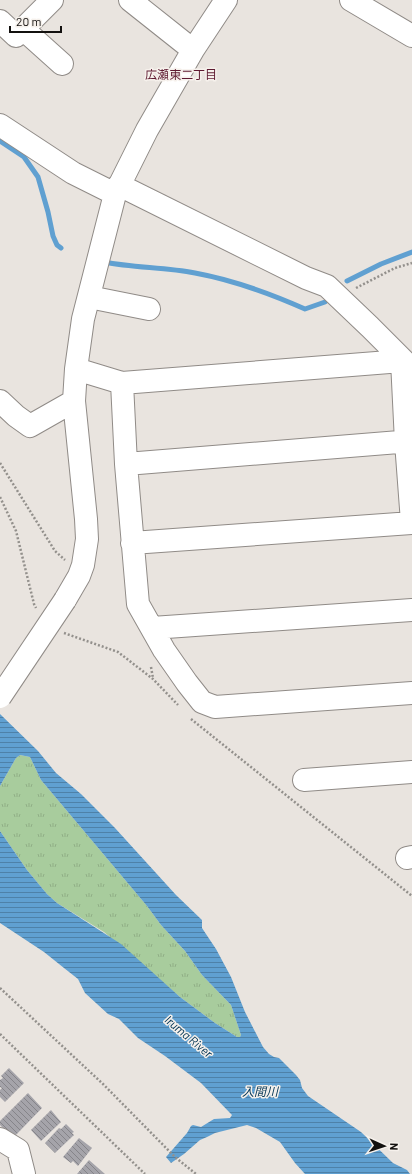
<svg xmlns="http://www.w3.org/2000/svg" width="412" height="1174" font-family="Barlow,'Noto Sans JP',sans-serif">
  <defs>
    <pattern id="grass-tufts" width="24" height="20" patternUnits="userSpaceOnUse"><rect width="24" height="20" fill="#a8cc9d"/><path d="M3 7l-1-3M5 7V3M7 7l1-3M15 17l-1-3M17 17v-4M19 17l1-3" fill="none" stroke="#90ae86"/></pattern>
    <pattern id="water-rules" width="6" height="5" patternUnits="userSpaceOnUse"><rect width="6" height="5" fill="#60a0d1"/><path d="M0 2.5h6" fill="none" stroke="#4e81a8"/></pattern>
    <pattern id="building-back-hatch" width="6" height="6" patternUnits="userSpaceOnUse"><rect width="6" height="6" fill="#a5a4aa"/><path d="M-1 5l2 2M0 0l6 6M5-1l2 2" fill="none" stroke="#858489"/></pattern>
  </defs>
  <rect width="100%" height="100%" fill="#e9e4df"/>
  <!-- grass -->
  <path fill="url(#grass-tufts)" d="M20,755L30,757L41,780L147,906L161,925L185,951L202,975L231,1005L241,1035L240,1037H237L215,1023L180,997L104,932L57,903L47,894L27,870L0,831V786L16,758Z"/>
  <!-- water -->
  <path fill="url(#water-rules)" d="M0,714L38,751L56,773L81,794L115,828L176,895L202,920V928L216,949L231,977L245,1012L263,1047L269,1054L274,1057L279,1058L296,1075L300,1080L302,1088L308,1096L361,1132L393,1163L407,1170L410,1174H305L295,1163L280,1142L256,1128L247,1125L215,1133L207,1137L200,1140L184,1154L171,1163L166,1157L187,1133L191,1126L193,1125L201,1127L214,1119L230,1118L232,1115L201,1083L165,1056L138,1038L119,1019L108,1014L85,993L78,979L64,968L44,952L0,923V831L27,870L47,894L57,903L121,944L180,997L215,1023L237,1037H240L241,1035L231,1005L202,975L185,951L161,925L147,906L41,780L30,757L20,755L16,758L0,786Z"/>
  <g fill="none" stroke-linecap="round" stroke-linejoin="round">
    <!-- stream -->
    <path stroke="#60a0d1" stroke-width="5" d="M0,141L24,157L38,177L48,212L53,236L57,245L61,248
      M104,262C134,268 165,267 195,273C233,280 269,293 305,309L325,302
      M347,281L381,264L412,252"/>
  </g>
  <!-- building -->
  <path fill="url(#building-back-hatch)" d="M9,1068L24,1083L5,1102L0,1097V1090L2,1088L0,1087V1080L3,1078L1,1076Z
    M28,1093L42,1108L13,1138L0,1125V1121Z
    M51,1110L61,1122L41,1141L31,1130Z
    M66,1124L74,1132L72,1133L74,1135L55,1153L45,1143L59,1128L61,1129Z
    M79,1138L92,1148L78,1166L73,1161L71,1163L63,1157Z
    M89,1160L105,1174H77Z"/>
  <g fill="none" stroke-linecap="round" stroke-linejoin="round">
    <defs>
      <path id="minor" d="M130,0L193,50
        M351,0L412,36
        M0,21L16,36L52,0
        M23,29L62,64
        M0,125L73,173L115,194
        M119,185L306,278L327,286L370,327L410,367
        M89,297L149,309
        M76,369L122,383L402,361L406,442L412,522
        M122,383L126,464L138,604L164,650L187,683L202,702L215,707L412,693
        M0,401L16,416L30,426L74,401
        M126,464L412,441
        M132,543L412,523
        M65,600L79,576L83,565L87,539L86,519L74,401L76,369L83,319L115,194L147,130L193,50L226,0
        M152,628L412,610
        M304,780L412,772
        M407,858L412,857
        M0,1139L18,1150L24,1174"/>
    </defs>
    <!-- minor casing -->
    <use href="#minor" stroke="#908b87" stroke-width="24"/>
    <!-- path -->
    <path stroke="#93908c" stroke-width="2.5" stroke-dasharray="2 2" stroke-linecap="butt" d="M356,288L395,268L412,263
      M0,463L55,551L65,560
      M0,497L16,531L34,604L36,608
      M64,633L118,652L153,679L178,705
      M151,667L153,678
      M191,719L412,896
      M0,988L103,1084L175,1157L196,1174
      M0,1034L145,1174"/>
    <!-- minor -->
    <use href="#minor" stroke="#fff" stroke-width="22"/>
    <defs>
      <path id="minor-bridge" d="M0,697L65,600"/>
    </defs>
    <!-- minor-bridge casing -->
    <use href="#minor-bridge" stroke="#908b87" stroke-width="24" stroke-linecap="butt"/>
    <!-- minor-bridge -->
    <use href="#minor-bridge" stroke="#fff" stroke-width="22"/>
  </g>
  <g text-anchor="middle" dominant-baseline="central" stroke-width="3" stroke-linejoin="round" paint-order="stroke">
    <!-- neighbourhood labels -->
    <g font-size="12" fill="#5e1a31" stroke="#f6f1ec">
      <text x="181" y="74">広瀬東二丁目</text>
    </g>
    <!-- water labels -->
    <g font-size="12" font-style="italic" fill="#003353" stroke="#f6f1ec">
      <text transform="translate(189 1036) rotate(40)">Iruma River</text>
      <text x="260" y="1091">入間川</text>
    </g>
  </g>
  <!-- north arrow -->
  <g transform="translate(384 1146) rotate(93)" stroke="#f6f1ec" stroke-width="3" paint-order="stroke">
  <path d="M0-3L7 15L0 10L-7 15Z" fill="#13110f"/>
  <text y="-6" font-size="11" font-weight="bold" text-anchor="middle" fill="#13110f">N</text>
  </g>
  <!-- scale -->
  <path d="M10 26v6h51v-6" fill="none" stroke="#13110f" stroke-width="2"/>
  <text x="16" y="26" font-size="12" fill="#13110f" stroke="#f6f1ec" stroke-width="3" paint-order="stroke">20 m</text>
</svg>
